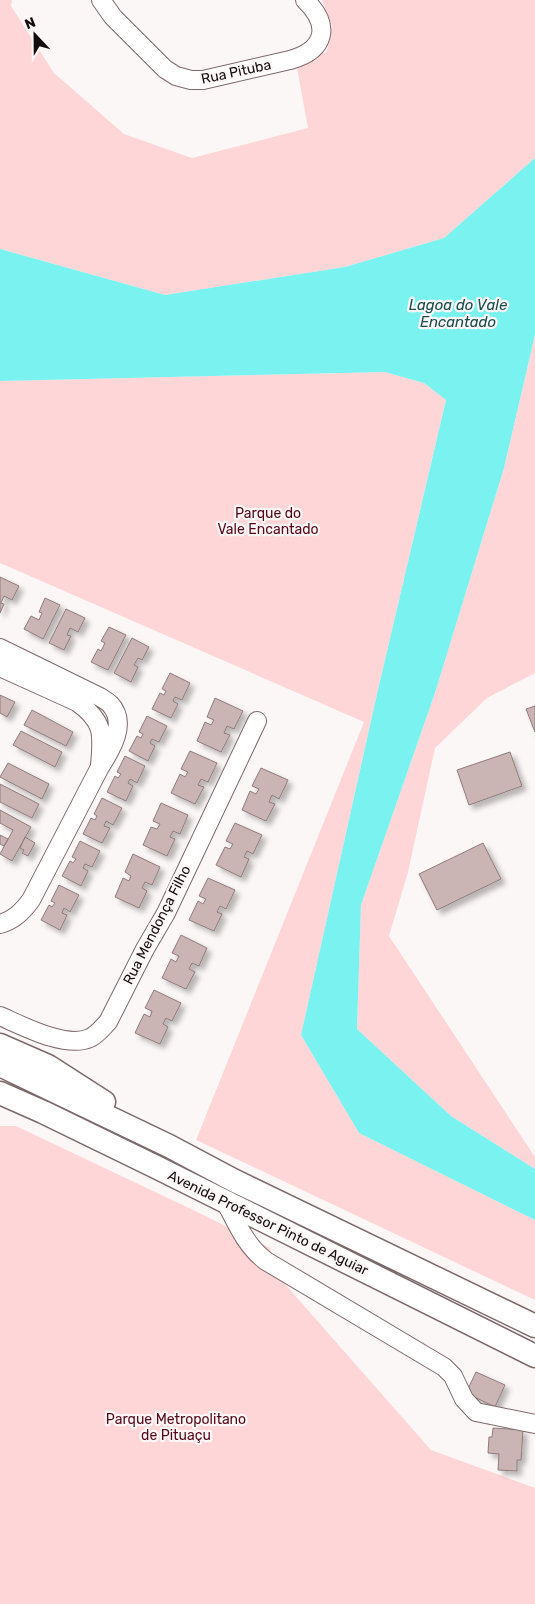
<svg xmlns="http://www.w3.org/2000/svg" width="535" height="1604" font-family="Rubik,sans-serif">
  <defs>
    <filter id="shadow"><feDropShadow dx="4.5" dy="4.5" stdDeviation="2.5" flood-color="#0004"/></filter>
  </defs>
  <rect width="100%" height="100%" fill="#fcf7f7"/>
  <!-- green -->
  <path fill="#fed6d7" d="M0,0H12L11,6L54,73L124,134L192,158L308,128L297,68L327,51L332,25L322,0H535V158L444,238L345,267L165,295L0,249Z
    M535,335V673L487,698L435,748L408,872L389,936L535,1157V1169L451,1116L357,1029L361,905L435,693L504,468Z
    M385,372L424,383L446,400L377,694L301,1035L359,1133L535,1220V1300L196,1140L364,722L0,563V381Z
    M0,1126H16L191,1209L270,1248L277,1275L431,1450L535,1488V1604H0Z"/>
  <!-- water -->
  <path fill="#7af3f0" d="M535,158V335L504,468L435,693L361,905L357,1029L451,1116L535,1169V1220L359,1133L301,1035L377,694L446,400L424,383L385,372L0,381V249L165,295L345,267L444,238Z"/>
  <!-- building -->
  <path fill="#cab4b4" stroke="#907b7c" filter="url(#shadow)" d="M0,577L19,586L12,600L4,596L1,603L4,604L0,613Z
    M45,598L60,605L43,639L24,629L31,616L39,620L42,613L39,612Z
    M66,609L85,618L78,632L70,628L67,635L71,636L64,650L49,643Z
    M109,627L126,635L108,670L91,662L98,649L101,651L105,643L101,641Z
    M132,638L149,647L142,660L138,658L134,665L138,667L131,682L114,673Z
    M170,673L190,683L182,700L175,697L173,701L178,704L171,718L152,709L160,693L164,695L166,691L162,689Z
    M0,695L15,702L7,717L0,713Z
    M215,698L243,711L234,729L227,726L224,733L230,735L221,752L197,741L205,722L211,725L214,720L207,717Z
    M535,706V732L526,709Z
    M32,710L73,732L66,746L24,725Z
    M147,716L167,726L159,742L152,739L150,743L155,746L148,761L129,751L137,736L141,738L143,734L139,732Z
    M21,731L62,752L55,767L13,745Z
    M190,751L217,763L208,782L201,779L198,785L204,787L195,804L171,793L180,774L185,777L188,772L181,769Z
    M510,752L522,786L469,805L457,770Z
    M125,756L145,766L137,783L130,779L128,783L133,786L126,801L107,792L115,776L118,778L121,774L117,772Z
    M8,763L49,784L42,799L0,777Z
    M261,768L288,780L279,799L272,795L269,802L275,804L266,821L242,810L250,791L256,794L259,789L252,786Z
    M0,784L39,804L32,818L0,802Z
    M102,798L122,808L113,825L106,821L104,826L110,828L102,843L83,834L91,818L95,820L97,816L94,814Z
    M161,803L188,815L180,834L173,831L170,837L175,839L167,856L143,845L151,827L157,829L160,824L153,821Z
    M0,810L31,827L12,861L0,854L13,830L0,823Z
    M235,823L262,835L253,854L247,851L244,857L249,859L241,877L216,865L225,847L230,849L233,844L226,841Z
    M0,835L8,839L4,846L0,844Z
    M25,837L35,843L28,856L22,853L24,850L20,848Z
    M80,841L100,851L92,867L85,864L83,868L88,871L81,886L62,876L70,861L73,863L76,859L72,857Z
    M483,843L501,879L437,910L419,874Z
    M133,854L160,867L152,885L145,882L142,888L147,891L139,908L115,897L123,878L129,881L131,876L125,872Z
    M208,878L235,890L226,909L220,906L217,912L222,914L214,931L189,920L198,901L203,904L206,899L199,896Z
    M59,885L79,895L70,912L64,908L62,913L67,915L60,930L41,920L49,905L52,907L55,903L51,901Z
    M181,935L207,948L199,966L192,963L189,969L195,972L186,989L162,978L171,959L176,962L179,956L172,953Z
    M154,990L181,1003L172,1021L166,1018L163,1024L168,1027L160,1044L135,1033L144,1014L150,1017L152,1011L145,1008Z
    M476,1372L505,1385L495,1407L466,1393Z
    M493,1428L523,1430L521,1460H517V1471L498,1470L499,1454L488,1453L489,1437H492Z"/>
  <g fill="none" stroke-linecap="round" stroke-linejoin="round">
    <defs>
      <path id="minor" d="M101,0L113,17L165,69L176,76L191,80H203L290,60C326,50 331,25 305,0
        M0,648L100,697C103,699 107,701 110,704C128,723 111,750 100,767L31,900C22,912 14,920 0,924
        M0,667L77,702C104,721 103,734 100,765
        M0,1016C23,1026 66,1049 90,1038C98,1034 102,1028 108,1022L145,949L166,913L257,721
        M226,1203C237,1224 246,1246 266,1261L444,1367L453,1376L464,1399L476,1412L535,1424"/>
      <path id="major" d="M0,1045L48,1066L104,1102
        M0,1065L169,1146L233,1180L535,1326
        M0,1093L43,1112L156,1167L535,1356"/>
    </defs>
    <!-- minor casing -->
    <use href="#minor" stroke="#7c6969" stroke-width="20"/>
    <!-- major casing -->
    <use href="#major" stroke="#7c6969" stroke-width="25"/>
    <!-- minor -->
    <use href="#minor" stroke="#fff" stroke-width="18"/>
    <!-- major -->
    <use href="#major" stroke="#fff" stroke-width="22"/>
  </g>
  <g text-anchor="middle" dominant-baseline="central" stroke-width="4.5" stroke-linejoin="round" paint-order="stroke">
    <!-- street labels -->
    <g font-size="14" fill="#140d0d" stroke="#fcf7f7">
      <text transform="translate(236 72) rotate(-12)">Rua Pituba</text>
      <text transform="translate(157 925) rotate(-63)">Rua Mendonça Filho</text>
      <text transform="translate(268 1223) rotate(26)">Avenida Professor Pinto de Aguiar</text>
    </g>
    <!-- park labels -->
    <g font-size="14" fill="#58071a" stroke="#fcf7f7">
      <text x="268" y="513">Parque do<tspan x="268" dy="16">Vale Encantado</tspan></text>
      <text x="176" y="1419">Parque Metropolitano<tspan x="176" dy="16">de Pituaçu</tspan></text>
    </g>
    <!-- water labels -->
    <g font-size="15" font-style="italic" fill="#174d4c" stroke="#fcf7f7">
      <text x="458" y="305">Lagoa do Vale<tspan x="458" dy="17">Encantado</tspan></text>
    </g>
  </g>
  <!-- north arrow -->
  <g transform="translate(35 35) rotate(338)" stroke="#fcf7f7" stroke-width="4" paint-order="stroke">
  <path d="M0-4L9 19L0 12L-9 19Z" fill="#140d0d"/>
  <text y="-8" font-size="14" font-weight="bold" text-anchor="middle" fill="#140d0d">N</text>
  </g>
</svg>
